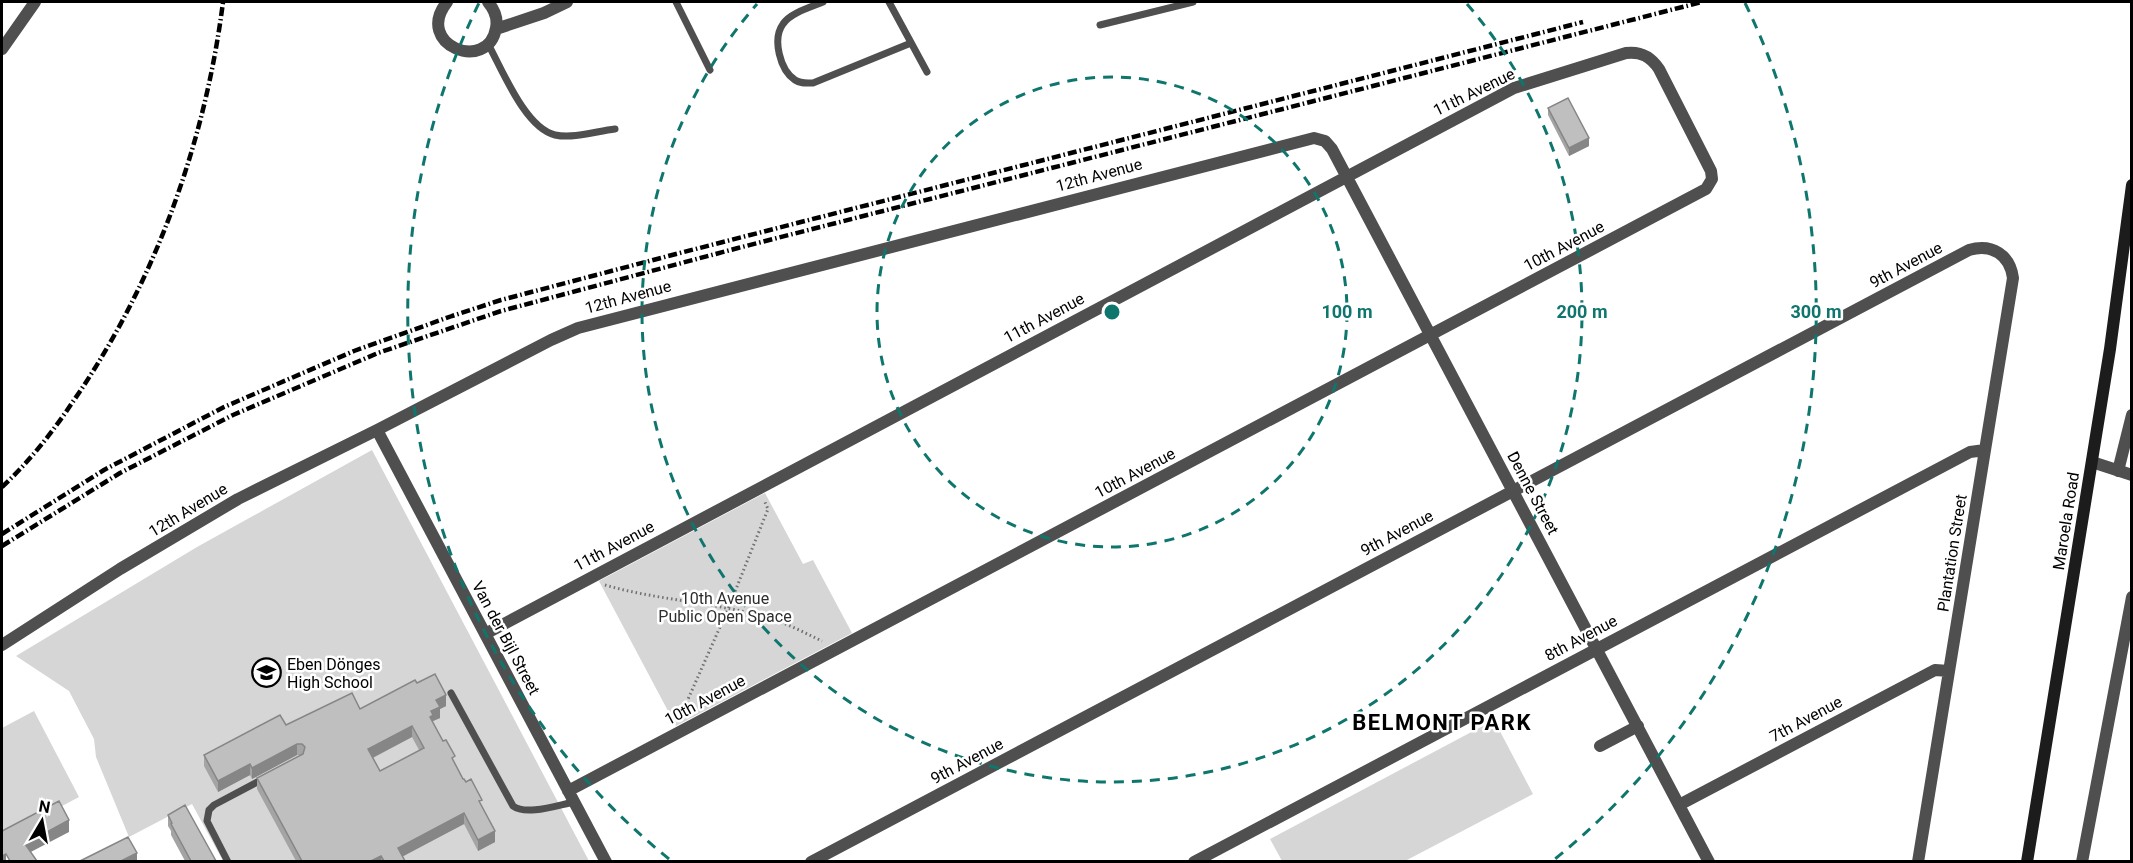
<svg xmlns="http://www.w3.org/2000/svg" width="2133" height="863" font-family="Roboto,sans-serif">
  <rect width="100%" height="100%" fill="#fff"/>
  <!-- green -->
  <path fill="#d6d6d6" d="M372,450L589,861H223L192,804L129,837L96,757L94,739L69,691L16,656L197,547Z
    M765,493L803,564L813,560L852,633L676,726L599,581Z
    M34,711L79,797L2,838V728Z
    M1494,720L1533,794L1405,861H1282L1270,839Z"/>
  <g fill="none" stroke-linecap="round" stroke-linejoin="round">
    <!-- path -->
    <path stroke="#717171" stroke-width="3" stroke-dasharray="1.5 3" stroke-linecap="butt" d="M605,585C663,602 726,602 783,623C796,628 809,635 822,641
      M681,715L728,609L768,509L764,500"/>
    <!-- lane -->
    <path stroke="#4f4f4f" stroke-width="7" d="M676,2L710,70
      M823,2C811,7 790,13 783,24C772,39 780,70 795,80C801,84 806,83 813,83L911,43
      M889,2L927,72
      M1100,25L1193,2
      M488,44C502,69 525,128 555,135C574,139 597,131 615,129
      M451,693L513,806C526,816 558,805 574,802
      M228,862L207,821L209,810L214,805L263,779"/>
    <!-- street -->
    <path stroke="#4f4f4f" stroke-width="12" d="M447,2C413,45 488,74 496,28C498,18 494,9 488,2
      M496,29L544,13L567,2
      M2,49L35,2
      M377,430L606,862
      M2092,462L2132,475
      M2118,471L2132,415
      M485,634L1514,88L1626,53C1641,51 1651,57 1659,69L1711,171L1712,179L1706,189L568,791
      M2,645L120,569L238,499L377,430L551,340L578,328L1314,138L1325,141L1332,149L1709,862
      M1600,746L1638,726
      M1679,805L1935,670L1949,671
      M811,862L1969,250C1992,243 2010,255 2013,278L1918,862
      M1194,862L1970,452L1985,450
      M2082,862L2132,597"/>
    <!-- secondary -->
    <path stroke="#1c1c1c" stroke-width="12" d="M2027,862L2110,349L2132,185"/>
    <!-- rail -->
    <path stroke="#000" stroke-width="4.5" stroke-dasharray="9 3 1.5 3" stroke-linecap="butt" d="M2,487C28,463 52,433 72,403C154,285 205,144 223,2
      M2,534L104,470L224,407L354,351L452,316L501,300L676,254L1583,22
      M2,546L120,473L233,415L378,353L501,311L738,248L1702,2"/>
  </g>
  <!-- wall -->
  <path fill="#a4a4a4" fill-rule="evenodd" d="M1548,108L1589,146L1569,156L1548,115Z
    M417,683L446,706L440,709V718L433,721V723L463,779L482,807L495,842L478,851L464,824L402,856L405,861H296L257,789V778L301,755H297L252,779L250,775L218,792L204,766V755L286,725L360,709ZM412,737L419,750L380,771L373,758Z
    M168,815L216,861H185L171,835V831L168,826Z"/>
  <!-- shaded-wall -->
  <path fill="#868686" d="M1589,138V146L1569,156V148Z
    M446,695V706L440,709V718L433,721V726L430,717L431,711L436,700Z
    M412,726V737L368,760V749Z
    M297,744V755L252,779V768Z
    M250,764V775L218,792V781Z
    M464,813V824L398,859V848Z
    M69,820V832L25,855V844Z
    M495,831V842L478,851V840Z
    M137,853V861H121Z
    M6,854V861H2V856Z
    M381,856V861H371Z"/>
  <!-- building -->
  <path fill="#bfbfbf" stroke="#868686" stroke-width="1.5" fill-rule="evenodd" d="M1568,98L1589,138L1569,148L1548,108Z
    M435,674L446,695L436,700L440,707L431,711L433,715L430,717L443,741L446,740L455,756L452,758L463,779H464L466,782L471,779L482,800L479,801L495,831L478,840L464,813L398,848L405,861H384L381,856L371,861H302L257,778L303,754L305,747L302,744H297L252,768L250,764L218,781L204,755L280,715L286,725L352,693L360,709L415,680L417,683ZM412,726L424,748L380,771L368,749Z
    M59,801L69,820L25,844L37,861H10L6,854L2,856V831Z
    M185,805L216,861H191L171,824L172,823L168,815Z
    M128,837L137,853L121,861H80Z"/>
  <!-- distance rings -->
  <g fill="none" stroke="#0f766e" stroke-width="3" stroke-dasharray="10 8">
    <circle cx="1112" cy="312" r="235"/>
    <path d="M1467 4A470 470 0 1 1 757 4"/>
    <path d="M669 859A704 704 0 0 1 479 3M1745 3A704 704 0 0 1 1555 859"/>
  </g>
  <!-- icons -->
  <defs>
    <symbol id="school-ring" viewBox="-11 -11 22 22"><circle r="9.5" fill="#fff" stroke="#000" stroke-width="1.5"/><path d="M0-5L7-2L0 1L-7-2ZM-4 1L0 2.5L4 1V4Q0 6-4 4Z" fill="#000"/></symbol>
  </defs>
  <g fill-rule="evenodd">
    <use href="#school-ring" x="250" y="656" width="33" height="33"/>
  </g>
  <g text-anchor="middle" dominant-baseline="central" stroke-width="5" stroke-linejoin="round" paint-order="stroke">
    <!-- street labels -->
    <g font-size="16" fill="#000" stroke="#fff">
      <text transform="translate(1474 92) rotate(-26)">11th Avenue</text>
      <text transform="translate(1099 175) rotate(-15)">12th Avenue</text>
      <text transform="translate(1564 246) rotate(-28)">10th Avenue</text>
      <text transform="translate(1906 265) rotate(-28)">9th Avenue</text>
      <text transform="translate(628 297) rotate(-15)">12th Avenue</text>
      <text transform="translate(1044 318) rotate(-28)">11th Avenue</text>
      <text transform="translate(1135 473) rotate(-28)">10th Avenue</text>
      <text transform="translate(1533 493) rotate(62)">Denne Street</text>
      <text transform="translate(188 510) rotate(-31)">12th Avenue</text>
      <text transform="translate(2066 521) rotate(-81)">Maroela Road</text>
      <text transform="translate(1397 533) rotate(-28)">9th Avenue</text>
      <text transform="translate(614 546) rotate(-28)">11th Avenue</text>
      <text transform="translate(1952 553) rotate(-81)">Plantation Street</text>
      <text transform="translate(506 638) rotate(62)">Van der Bijl Street</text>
      <text transform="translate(1581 638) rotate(-28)">8th Avenue</text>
      <text transform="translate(705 700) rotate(-28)">10th Avenue</text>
      <text transform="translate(1806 719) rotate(-28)">7th Avenue</text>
      <text transform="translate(967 761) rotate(-28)">9th Avenue</text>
    </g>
    <!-- park labels -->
    <g font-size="16" fill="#2d2d2d" stroke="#fff">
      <text x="725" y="598">10th Avenue<tspan x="725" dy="18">Public Open Space</tspan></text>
    </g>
    <!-- poi labels -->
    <g font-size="16" fill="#000" stroke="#fff" text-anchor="start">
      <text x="287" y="664">Eben Dönges<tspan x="287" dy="18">High School</tspan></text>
    </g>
    <!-- district labels -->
    <g font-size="22" font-weight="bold" letter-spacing="1.5" fill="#000" stroke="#fff">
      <text x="1442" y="722">BELMONT PARK</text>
    </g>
  </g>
  <circle cx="1112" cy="312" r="9" fill="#0f766e" stroke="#fff" stroke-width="3"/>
  <g font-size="18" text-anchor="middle" font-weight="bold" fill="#0f766e" stroke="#fff" stroke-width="5" stroke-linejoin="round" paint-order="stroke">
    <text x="1347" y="318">100 m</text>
    <text x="1582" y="318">200 m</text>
    <text x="1816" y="318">300 m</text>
  </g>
  <!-- border -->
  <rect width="2133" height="863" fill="none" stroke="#000000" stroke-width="6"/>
  <!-- north arrow -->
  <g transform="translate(42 821) rotate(10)" stroke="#ffffff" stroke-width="4.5" paint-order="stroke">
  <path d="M0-4.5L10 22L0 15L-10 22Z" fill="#000000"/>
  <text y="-9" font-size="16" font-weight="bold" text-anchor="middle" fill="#000000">N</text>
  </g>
</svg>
